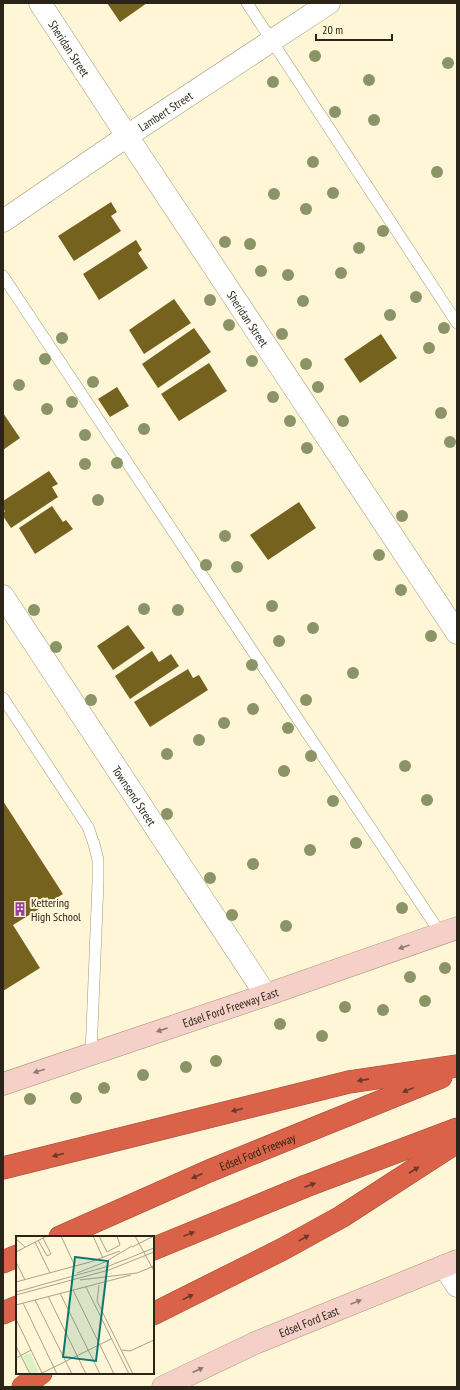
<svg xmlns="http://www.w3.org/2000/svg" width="460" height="1390" font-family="'PT Sans Narrow',sans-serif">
  <rect width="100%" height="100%" fill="#fff6d8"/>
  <!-- building -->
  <path fill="#75621e" d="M107,3H147L120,22Z
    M111,202L117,212L111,216L121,231L74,261L58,236Z
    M136,240L142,250L138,253L148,268L99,300L83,274Z
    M174,299L191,323L144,354L129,330Z
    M194,328L211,352L158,388L142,364Z
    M381,334L397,358L360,383L344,359Z
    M209,363L227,391L179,421L161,394Z
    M117,387L129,406L110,417L98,399Z
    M3,413L20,438L3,450Z
    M49,471L58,484L52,487L58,497L11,528L3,516V513L5,511L3,509V501Z
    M299,502L316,528L268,560L250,535Z
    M52,506L63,522L66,520L73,529L35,554L19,528Z
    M128,625L145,648L113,670L97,646Z
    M152,651L159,662L171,654L179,666L130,699L115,676Z
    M188,669L193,678L199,675L208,690L150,727L134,702Z
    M3,801L63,894L13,925L40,968L3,991Z"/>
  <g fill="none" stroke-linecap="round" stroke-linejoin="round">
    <defs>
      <path id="lane" d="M247,3L457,323
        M3,276L441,934
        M3,698L88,827L94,844L98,860V882L91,1054"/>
      <g id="street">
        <path id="s1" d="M40,3L127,136L457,633"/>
        <path id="s2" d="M3,221L127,136L329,3"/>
        <path id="s3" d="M3,596L266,995"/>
        <path d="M444,1266L457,1286"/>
      </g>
      <g id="secondary">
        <path id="s4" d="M3,1084L266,995L457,928"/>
        <path id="s5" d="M163,1387L255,1343L457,1261"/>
      </g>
      <g id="highway">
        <path d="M3,1168L349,1082L457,1066"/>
        <path id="s6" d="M60,1237L209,1171L441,1077"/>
        <path d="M153,1249L306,1186L457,1129"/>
        <path d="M3,1262L17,1256"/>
        <path d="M3,1313L17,1307"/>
        <path d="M153,1314L283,1249L341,1217L457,1142"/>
        <path d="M23,1387L41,1373"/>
      </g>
    </defs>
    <!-- lane casing -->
    <use href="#lane" stroke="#a19775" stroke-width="12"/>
    <!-- street casing -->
    <use href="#street" stroke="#a19775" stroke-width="23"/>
    <!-- secondary casing -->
    <use href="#secondary" stroke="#a19775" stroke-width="23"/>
    <!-- highway casing -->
    <use href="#highway" stroke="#9c4d37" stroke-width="23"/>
    <!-- lane -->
    <use href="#lane" stroke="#fff" stroke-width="11"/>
    <!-- street -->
    <use href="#street" stroke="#fff" stroke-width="22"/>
    <!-- secondary -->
    <use href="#secondary" stroke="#f4d0c8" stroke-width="22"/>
    <!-- highway -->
    <use href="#highway" stroke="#da6248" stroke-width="22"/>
  </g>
  <!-- trees -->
  <g fill="#8b9467">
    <circle cx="315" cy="56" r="6"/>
    <circle cx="448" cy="63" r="6"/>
    <circle cx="369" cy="80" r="6"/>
    <circle cx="273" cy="82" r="6"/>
    <circle cx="335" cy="112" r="6"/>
    <circle cx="374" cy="120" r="6"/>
    <circle cx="313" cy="162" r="6"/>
    <circle cx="437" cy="172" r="6"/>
    <circle cx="333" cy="193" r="6"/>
    <circle cx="274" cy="194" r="6"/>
    <circle cx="306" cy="209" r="6"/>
    <circle cx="383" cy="231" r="6"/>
    <circle cx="225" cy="242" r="6"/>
    <circle cx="250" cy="244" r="6"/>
    <circle cx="359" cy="248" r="6"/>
    <circle cx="261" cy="271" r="6"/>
    <circle cx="341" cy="273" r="6"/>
    <circle cx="288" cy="275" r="6"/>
    <circle cx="416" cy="297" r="6"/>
    <circle cx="210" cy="300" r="6"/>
    <circle cx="303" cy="301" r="6"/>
    <circle cx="390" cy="315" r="6"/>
    <circle cx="229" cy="325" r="6"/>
    <circle cx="444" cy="328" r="6"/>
    <circle cx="282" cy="334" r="6"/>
    <circle cx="62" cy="338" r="6"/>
    <circle cx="429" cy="348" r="6"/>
    <circle cx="45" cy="359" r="6"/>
    <circle cx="252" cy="361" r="6"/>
    <circle cx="306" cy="364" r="6"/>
    <circle cx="93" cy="382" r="6"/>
    <circle cx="19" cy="385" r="6"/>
    <circle cx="318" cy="387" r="6"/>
    <circle cx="273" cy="397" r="6"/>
    <circle cx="72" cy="402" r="6"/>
    <circle cx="47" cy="409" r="6"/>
    <circle cx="441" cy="413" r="6"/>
    <circle cx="290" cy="421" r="6"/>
    <circle cx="343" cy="421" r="6"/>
    <circle cx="144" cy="429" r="6"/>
    <circle cx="85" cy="435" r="6"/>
    <circle cx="450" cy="442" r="6"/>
    <circle cx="307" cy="448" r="6"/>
    <circle cx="117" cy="463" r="6"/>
    <circle cx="85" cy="464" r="6"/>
    <circle cx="98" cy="500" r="6"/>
    <circle cx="402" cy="516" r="6"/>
    <circle cx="225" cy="536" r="6"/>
    <circle cx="379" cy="555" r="6"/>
    <circle cx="206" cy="565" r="6"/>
    <circle cx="237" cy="567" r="6"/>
    <circle cx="401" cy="590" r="6"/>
    <circle cx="272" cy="606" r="6"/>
    <circle cx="144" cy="609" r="6"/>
    <circle cx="34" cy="610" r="6"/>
    <circle cx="178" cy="610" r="6"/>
    <circle cx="313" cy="628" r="6"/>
    <circle cx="431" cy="636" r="6"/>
    <circle cx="279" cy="641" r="6"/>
    <circle cx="56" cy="647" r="6"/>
    <circle cx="252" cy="665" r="6"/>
    <circle cx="353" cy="673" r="6"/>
    <circle cx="91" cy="700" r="6"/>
    <circle cx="306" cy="700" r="6"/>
    <circle cx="253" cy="709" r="6"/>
    <circle cx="224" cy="723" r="6"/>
    <circle cx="288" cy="728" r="6"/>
    <circle cx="199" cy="740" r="6"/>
    <circle cx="167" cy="754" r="6"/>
    <circle cx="311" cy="756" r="6"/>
    <circle cx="405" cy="766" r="6"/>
    <circle cx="284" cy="771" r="6"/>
    <circle cx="427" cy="800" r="6"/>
    <circle cx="333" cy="801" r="6"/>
    <circle cx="167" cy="814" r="6"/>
    <circle cx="356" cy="843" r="6"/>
    <circle cx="310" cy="850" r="6"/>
    <circle cx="253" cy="864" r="6"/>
    <circle cx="210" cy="878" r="6"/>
    <circle cx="402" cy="908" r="6"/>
    <circle cx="232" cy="915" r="6"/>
    <circle cx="286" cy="926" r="6"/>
    <circle cx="445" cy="968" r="6"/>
    <circle cx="410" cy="977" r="6"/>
    <circle cx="425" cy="1001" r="6"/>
    <circle cx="345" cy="1007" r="6"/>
    <circle cx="383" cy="1010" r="6"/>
    <circle cx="280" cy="1024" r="6"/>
    <circle cx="322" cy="1036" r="6"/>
    <circle cx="216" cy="1061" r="6"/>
    <circle cx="186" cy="1067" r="6"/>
    <circle cx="143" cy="1075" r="6"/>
    <circle cx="104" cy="1088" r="6"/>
    <circle cx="76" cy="1098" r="6"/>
    <circle cx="30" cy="1099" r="6"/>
  </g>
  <!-- one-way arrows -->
  <defs><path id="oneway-solid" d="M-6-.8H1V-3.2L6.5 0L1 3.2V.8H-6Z"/></defs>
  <g fill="#8f7a70">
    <use href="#oneway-solid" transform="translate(404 947) rotate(161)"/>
    <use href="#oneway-solid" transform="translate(162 1030) rotate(161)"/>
    <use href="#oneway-solid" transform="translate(39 1071) rotate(162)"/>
    <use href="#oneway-solid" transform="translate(356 1302) rotate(-22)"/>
    <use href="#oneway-solid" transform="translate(198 1370) rotate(-25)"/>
  </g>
  <g fill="#683a29">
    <use href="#oneway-solid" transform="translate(363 1080) rotate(172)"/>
    <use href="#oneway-solid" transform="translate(408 1090) rotate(158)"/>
    <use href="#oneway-solid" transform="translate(237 1110) rotate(166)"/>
    <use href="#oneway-solid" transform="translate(58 1155) rotate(166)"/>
    <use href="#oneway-solid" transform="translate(414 1170) rotate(-33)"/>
    <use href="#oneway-solid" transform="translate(197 1176) rotate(156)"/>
    <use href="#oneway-solid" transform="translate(310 1185) rotate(-21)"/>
    <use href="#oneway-solid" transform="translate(189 1234) rotate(-22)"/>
    <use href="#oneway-solid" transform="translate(304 1238) rotate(-29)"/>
    <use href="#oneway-solid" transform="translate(188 1297) rotate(-26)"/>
  </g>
  <!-- icons -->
  <defs>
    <symbol id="building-bare" viewBox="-9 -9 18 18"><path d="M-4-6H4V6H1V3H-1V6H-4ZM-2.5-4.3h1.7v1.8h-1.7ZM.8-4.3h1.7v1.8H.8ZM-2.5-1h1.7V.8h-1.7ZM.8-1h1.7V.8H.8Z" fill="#9a3ca5" stroke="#fff6d8" stroke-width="2.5" paint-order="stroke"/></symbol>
  </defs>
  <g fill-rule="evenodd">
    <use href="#building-bare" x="10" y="899" width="20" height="20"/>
  </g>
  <g text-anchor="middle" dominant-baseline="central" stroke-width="4" stroke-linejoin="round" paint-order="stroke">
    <!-- street labels -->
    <g font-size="12" fill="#2a2518" stroke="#fff6d8">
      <text stroke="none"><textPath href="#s1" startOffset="54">Sheridan Street</textPath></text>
      <text stroke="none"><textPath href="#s2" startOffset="196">Lambert Street</textPath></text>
      <text stroke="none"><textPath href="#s1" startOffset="378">Sheridan Street</textPath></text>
      <text stroke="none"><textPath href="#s3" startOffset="239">Townsend Street</textPath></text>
      <text stroke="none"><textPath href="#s4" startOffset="240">Edsel Ford Freeway East</textPath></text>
      <text stroke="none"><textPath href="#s6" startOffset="215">Edsel Ford Freeway</textPath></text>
      <text stroke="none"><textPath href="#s5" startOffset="160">Edsel Ford East</textPath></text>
    </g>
    <!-- poi labels -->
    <g font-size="12" fill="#2a2518" stroke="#fff6d8" text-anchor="start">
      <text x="31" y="902">Kettering<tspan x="31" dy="14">High School</tspan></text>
    </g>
  </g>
  <!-- overview -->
  <g transform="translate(16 1236)">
    <rect width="138" height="138" fill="#fff6d8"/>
    <path d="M14,117L23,136L18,138H14L6,120Z" fill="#daf1c2"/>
    <path fill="none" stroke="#aaa28b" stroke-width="1" d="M45,0L59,30M77,0L87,22M83,0L91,16L104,9L101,0M119,0L138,35M0,3L9,11M22,4L31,20L35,18L27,2M19,6L34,37M116,11L138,0M0,16L31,0M0,26L9,44M61,37L89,26L116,10M121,37L138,30M64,44L121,37M0,46L74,26L104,15M83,49L81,65L117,138M70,51L113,138M57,54L98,138M0,56L93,30L138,12M44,57L84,138M0,59L93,34L138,16M32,60L70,138M19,64L56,138M7,67L41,138M0,69L115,39M0,83L26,137M0,110L14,138M106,114L114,115L138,104M0,122L15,114M24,138L95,103"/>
    <path fill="#0f766e" fill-opacity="0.15" stroke="#0f766e" stroke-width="2" d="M59,21L92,25L80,125L47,121Z"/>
    <rect width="138" height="138" fill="none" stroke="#2a2518" stroke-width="2"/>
  </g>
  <!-- border -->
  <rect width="460" height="1390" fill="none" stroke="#2a2518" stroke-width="8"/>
  <!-- scale -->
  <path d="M316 34v6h76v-6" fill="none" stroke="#2a2518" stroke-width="2"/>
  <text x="322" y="34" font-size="12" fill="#2a2518" stroke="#fff6d8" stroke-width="3" paint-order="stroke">20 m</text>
</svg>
